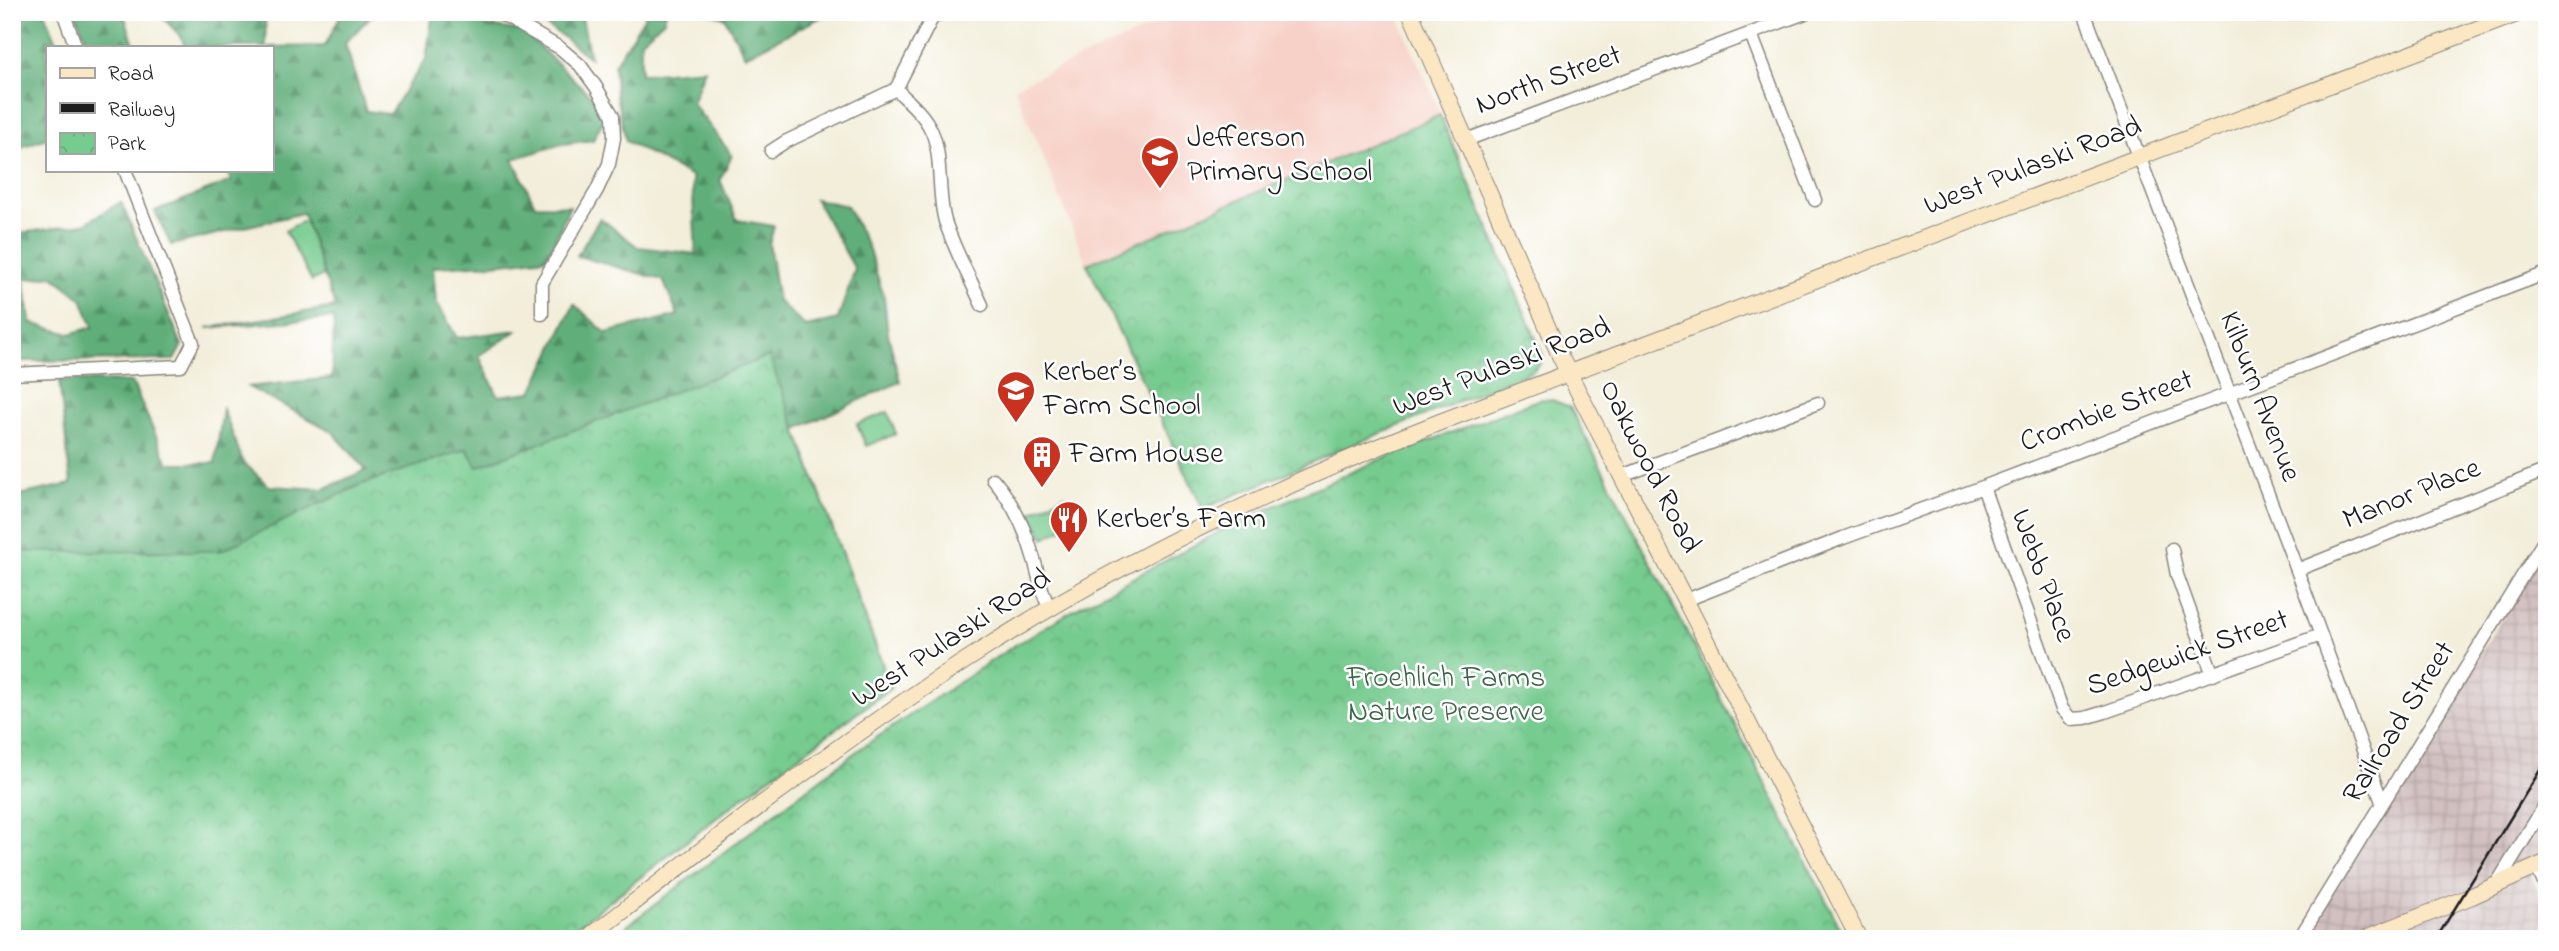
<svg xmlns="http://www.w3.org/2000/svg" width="2559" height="951" font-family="'Indie Flower',sans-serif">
  <defs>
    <pattern id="industrial-grid" width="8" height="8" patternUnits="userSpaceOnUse" patternTransform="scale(1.75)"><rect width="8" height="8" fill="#d2bfc0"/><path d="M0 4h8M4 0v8" fill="none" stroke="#b4a4a4"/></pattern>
    <pattern id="forest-firs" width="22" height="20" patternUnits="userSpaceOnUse" patternTransform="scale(1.75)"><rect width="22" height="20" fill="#60af7a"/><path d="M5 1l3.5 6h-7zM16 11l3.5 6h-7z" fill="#4e8e63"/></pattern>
    <pattern id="park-crowns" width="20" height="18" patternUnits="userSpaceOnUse" patternTransform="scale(1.75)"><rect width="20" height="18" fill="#76cb8f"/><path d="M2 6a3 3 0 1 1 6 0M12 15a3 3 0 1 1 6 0" fill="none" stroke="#66ae7b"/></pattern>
  </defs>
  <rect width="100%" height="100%" fill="#fff"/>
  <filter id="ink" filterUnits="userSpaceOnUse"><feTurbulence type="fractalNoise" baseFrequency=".0143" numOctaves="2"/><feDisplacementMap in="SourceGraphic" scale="14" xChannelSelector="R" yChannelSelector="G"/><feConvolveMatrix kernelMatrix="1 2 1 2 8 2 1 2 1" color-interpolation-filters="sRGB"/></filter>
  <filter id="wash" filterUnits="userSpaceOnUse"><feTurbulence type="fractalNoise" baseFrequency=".00686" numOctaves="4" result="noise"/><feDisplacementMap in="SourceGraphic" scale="28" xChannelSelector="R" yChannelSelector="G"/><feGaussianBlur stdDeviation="1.57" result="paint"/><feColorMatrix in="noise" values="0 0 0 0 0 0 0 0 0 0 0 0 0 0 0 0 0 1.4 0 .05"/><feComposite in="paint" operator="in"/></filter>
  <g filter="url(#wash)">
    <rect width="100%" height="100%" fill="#f3eeda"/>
    <!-- built -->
    <path fill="#f7d1c7" d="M1185,12H1396L1442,116L1087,264L1014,87Z"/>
    <!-- industrial -->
    <path fill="url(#industrial-grid)" d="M2547,546V853L2526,864L2547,911V939H2303Z"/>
    <!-- green -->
    <path fill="#76cb8f" stroke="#497456" stroke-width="2" d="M312,216L339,266L312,281L285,231Z
      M888,412L896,434L866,446L857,424Z
      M1065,495L1078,521L1044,538L1031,512Z"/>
    <!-- forest -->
    <path fill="url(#forest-firs)" stroke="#3e664b" stroke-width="2" fill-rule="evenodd" d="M29,12H45L59,47H47V138L12,150V18Z
      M75,12H123L135,47H89Z
      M157,12H265L266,47L325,46L342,12H375L345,43L366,111L389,114L426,59L433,12H472L488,26L523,31L591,96L605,117L593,140L562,144L513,159L535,205L570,206L547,258L493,264L433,267L436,301L457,338L518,330L479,356L498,396L532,392L574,304L606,333L678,315L663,280L577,256L600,218L638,247L696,254L692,177L626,141L616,95L614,65L645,16V12H666L664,20L641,41V74L705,69L692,103L732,155L720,180L737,220L774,226L769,244L778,301L806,327L838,319L855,269L815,199L847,206L868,247L884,297L888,334L900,382L796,429L891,688L743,797L561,939H12V495L14,496L71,484L59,380L132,382L168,463H215L223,409L243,462L269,486L324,489L366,470L332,431L248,387L332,378L334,318L207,328L335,307L303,213L171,245L155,211L231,181L227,170H271V47H185L181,36Z
      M524,12H581L590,58L562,36Z
      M710,12H831L745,56L725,18Z
      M121,202L182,345L174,360L12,361V234L84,224ZM53,276L82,299L93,327L70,334L31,323L24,279Z"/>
    <!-- park -->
    <path fill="url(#park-crowns)" stroke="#497456" stroke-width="2" d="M1440,115L1543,355L1542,361L1533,371L1347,447L1203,509L1087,264Z
      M769,356L891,688L743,797L561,939H12V552L220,551L360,485L467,449L477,467Z
      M1540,399L1552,400L1570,407L1846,939H628L624,928L861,748L1012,647L1080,606L1234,524L1379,460Z"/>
  </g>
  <g filter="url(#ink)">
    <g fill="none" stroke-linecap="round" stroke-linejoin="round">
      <defs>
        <path id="street" d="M65,12L66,20L76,47
          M497,12L560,48L580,65L596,87L613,116L614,138L609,164L597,190L542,283V314
          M2084,12L2297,570L2382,802
          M1751,34L1815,200
          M896,89C909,102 924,114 931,130C943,154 937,194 945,221C954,249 970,278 982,305
          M1466,140L1808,12
          M771,151L785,142L896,89L931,20L941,12
          M12,374L181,366L193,343L125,170
          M1622,476L1818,403
          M993,479C1012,501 1025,528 1033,556C1039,574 1040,592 1050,608
          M1983,487L2062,709L2071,719L2085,718L2105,712L2321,635
          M2172,549L2177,575L2213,675
          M2297,570L2547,470
          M1686,600L1843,538L1983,487L2547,273
          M2537,867L2547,890
          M2496,885L2547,802
          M2299,939L2547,536"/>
        <path id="secondary" d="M1410,12L1561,358L1859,939
          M587,939C717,838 846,736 985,648C1129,556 1282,484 1440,422L2522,12
          M2364,939L2472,896L2547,862"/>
      </defs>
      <!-- street casing -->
      <use href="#street" stroke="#88857b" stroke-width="15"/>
      <!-- secondary casing -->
      <use href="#secondary" stroke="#88857b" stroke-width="18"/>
      <!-- street -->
      <use href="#street" stroke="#fff" stroke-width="12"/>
      <!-- secondary -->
      <use href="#secondary" stroke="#fbe7c3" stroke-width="16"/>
      <!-- rail -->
      <path stroke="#1c1c1c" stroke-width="2.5" d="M2436,939L2547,759"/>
    </g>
  </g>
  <!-- icons -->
  <defs>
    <symbol id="school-pin" viewBox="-11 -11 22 30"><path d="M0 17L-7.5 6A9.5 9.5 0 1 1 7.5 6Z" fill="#c8321e" stroke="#fff"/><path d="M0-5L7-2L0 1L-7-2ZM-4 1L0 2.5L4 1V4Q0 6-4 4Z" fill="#fff"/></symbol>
    <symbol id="building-pin" viewBox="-11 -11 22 30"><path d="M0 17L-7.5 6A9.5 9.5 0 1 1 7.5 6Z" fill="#c8321e" stroke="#fff"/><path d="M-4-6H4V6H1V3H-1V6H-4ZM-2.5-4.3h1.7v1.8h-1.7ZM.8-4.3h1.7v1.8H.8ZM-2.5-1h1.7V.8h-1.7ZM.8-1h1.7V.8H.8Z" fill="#fff"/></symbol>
    <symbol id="restaurant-pin" viewBox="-11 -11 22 30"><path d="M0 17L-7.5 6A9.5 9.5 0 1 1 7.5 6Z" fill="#c8321e" stroke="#fff"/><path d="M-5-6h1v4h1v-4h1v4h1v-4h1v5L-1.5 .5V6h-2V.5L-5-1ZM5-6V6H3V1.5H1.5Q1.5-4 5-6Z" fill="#fff"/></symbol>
  </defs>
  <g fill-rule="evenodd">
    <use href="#school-pin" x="1138" y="134" width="44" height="60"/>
    <use href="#school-pin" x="994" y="368" width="44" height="60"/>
    <use href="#building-pin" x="1020" y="433" width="44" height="60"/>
    <use href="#restaurant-pin" x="1047" y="498" width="44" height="60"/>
  </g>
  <g text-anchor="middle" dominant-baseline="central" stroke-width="5" stroke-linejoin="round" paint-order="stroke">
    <!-- street labels -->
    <g font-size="30" fill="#1c1c1c" stroke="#fff">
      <text transform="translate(1549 81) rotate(-20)">North Street</text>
      <text transform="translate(2033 167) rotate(-21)">West Pulaski Road</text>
      <text transform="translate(1502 368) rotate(-21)">West Pulaski Road</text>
      <text transform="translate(2259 397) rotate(69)">Kilburn Avenue</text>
      <text transform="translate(2107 412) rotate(-21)">Crombie Street</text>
      <text transform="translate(1649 467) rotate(63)">Oakwood Road</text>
      <text transform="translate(2412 495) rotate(-22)">Manor Place</text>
      <text transform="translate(2042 576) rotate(70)">Webb Place</text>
      <text transform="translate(952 639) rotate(-33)">West Pulaski Road</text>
      <text transform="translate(2188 654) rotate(-19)">Sedgewick Street</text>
      <text transform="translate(2400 723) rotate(-58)">Railroad Street</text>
    </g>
    <!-- poi labels -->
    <g font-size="30" fill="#1c1c1c" stroke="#fff" text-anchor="start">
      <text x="1187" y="139">Jefferson<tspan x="1187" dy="34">Primary School</tspan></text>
      <text x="1043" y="373">Kerber’s<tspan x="1043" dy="34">Farm School</tspan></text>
      <text x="1069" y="455">Farm House</text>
      <text x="1096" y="520">Kerber’s Farm</text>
    </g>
    <!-- park labels -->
    <g font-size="30" fill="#40624a" stroke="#fff">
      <text x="1446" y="679">Froehlich Farms<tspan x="1446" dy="34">Nature Preserve</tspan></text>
    </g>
  </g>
  <!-- margin -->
  <rect width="2559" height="951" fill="none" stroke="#fff" stroke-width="42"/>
  <!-- legend -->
  <rect x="46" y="46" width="228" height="126" fill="#ffffff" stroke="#a4a4a4" stroke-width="2"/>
  <rect x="60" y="68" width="35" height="10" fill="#fbe7c3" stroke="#a4a4a4" stroke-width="2"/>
  <text x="108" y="80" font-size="21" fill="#1c1c1c">Road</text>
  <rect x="60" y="103" width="35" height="10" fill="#1c1c1c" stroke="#a4a4a4" stroke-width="2"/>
  <text x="108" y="116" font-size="21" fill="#1c1c1c">Railway</text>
  <rect x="60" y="133" width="35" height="21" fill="url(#park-crowns)" stroke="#a4a4a4" stroke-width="2"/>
  <text x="108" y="150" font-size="21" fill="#1c1c1c">Park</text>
</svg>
